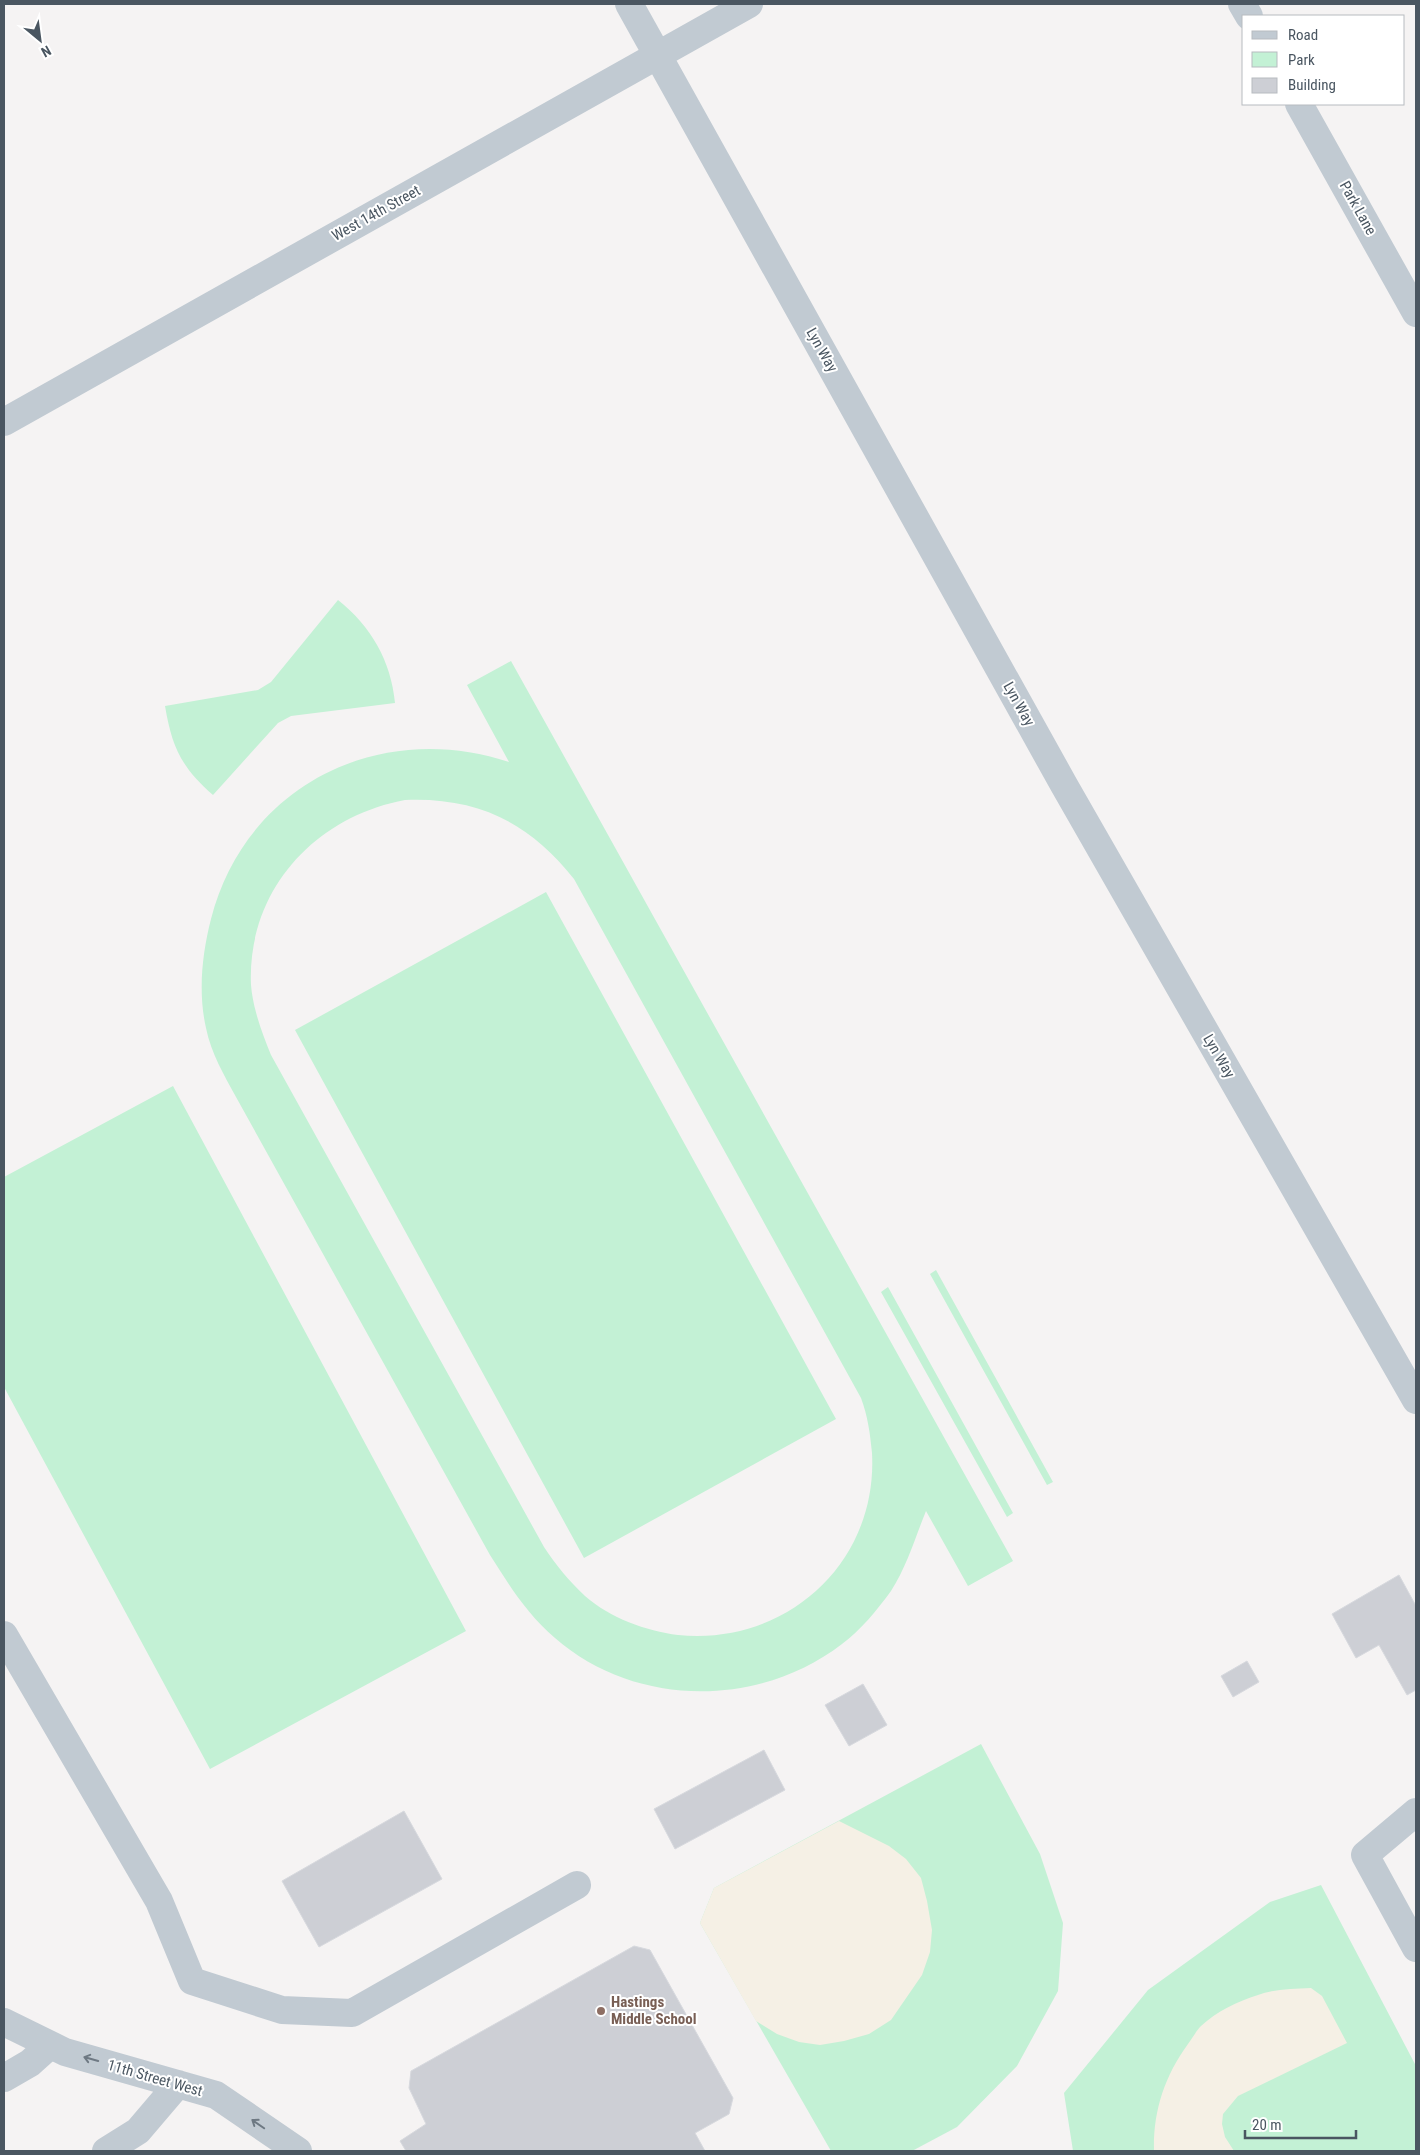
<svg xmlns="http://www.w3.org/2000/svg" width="1420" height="2155" font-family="'Roboto Condensed',sans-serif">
  <rect width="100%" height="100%" fill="#f5f3f3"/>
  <!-- green -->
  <path fill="#c3f1d5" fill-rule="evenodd" d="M338,600C371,626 391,661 395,703L291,716L278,723L213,795C181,767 172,747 165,706L258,690L271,682Z
    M511,661L1013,1561L968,1586L926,1511C915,1538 907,1566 891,1591C877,1610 861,1630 842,1644C759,1708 635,1708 555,1638C527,1614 509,1585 490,1555L236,1097C224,1075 211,1053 206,1028C198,993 202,954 211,919C245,785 380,719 509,762L467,685ZM405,800C477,797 529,822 574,879L861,1398C868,1417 870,1433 872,1453C878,1563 786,1646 678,1635C646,1631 610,1618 585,1596C569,1581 556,1565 544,1547L271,1055C262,1033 253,1009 251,985C247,891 314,817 405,800Z
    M546,892L836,1419L584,1558L295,1030Z
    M173,1086L466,1631L210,1769L4,1387V1177Z
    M936,1270L1053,1482L1047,1485L930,1274Z
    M888,1287L1013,1513L1007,1517L881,1292Z
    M981,1744L1040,1854L1063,1923L1058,1991L1017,2066L957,2127L912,2151H831L700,1923L714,1888Z
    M1321,1885L1416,2066V2151H1073L1064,2093L1148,1990L1270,1902Z"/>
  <!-- sand -->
  <path fill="#f5f0e5" d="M839,1821L889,1846L906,1859L921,1878L927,1901L932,1930L930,1952L922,1975L891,2020L869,2034L844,2041L820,2045L799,2042L777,2034L756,2021L700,1923L714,1888Z
    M1311,1988L1322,1996L1347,2043L1238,2096L1223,2114L1222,2124L1225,2137L1234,2151H1154C1153,2112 1164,2077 1188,2044C1192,2039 1196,2031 1201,2026C1216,2012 1238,2001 1258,1995C1274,1989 1293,1989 1311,1988Z"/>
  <!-- building -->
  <path fill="#cdcfd5" stroke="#d7d9de" d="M1399,1575L1416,1606V1690L1407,1695L1379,1645L1356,1658L1332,1614Z
    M1247,1661L1259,1682L1233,1697L1221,1676Z
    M863,1684L887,1725L849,1746L825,1705Z
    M764,1750L785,1790L675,1849L654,1809Z
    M404,1811L442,1879L319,1947L282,1881Z
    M634,1946L650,1950L733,2098L729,2114L695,2133L705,2151H406L400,2141L426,2124L409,2088L411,2071Z"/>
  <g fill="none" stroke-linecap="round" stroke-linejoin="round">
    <!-- minor -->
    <path stroke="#c1cad2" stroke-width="28" d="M629,4L1064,785L1416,1400
      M1242,4L1249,16
      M1299,104L1416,313
      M4,422L749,4
      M4,1635L159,1901L192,1981L282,2010L352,2013L577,1885
      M1416,1812L1365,1855L1416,1948
      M4,2022L65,2052L216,2095L298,2151
      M4,2078L30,2063L50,2045
      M106,2151L138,2131L178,2084"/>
  </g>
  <!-- one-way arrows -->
  <defs><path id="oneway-shaft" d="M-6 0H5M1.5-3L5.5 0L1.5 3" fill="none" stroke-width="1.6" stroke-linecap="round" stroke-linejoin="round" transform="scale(1.25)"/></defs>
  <g stroke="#6e7983">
    <use href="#oneway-shaft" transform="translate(91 2059) rotate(-164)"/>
    <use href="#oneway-shaft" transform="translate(258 2124) rotate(-145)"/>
  </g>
  <!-- markers -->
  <circle fill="#8d6e63" stroke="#fff" stroke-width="2" cx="601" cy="2011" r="5"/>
  <g text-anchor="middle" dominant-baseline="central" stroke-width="4" stroke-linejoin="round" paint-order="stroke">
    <!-- street labels -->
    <g font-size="15" fill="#4a5661" stroke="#fff">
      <text transform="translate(1358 208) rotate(61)">Park Lane</text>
      <text transform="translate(376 213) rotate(-29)">West 14th Street</text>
      <text transform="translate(822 350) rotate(61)">Lyn Way</text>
      <text transform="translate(1019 704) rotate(61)">Lyn Way</text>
      <text transform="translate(1219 1056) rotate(60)">Lyn Way</text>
      <text transform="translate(155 2078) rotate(16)">11th Street West</text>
    </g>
    <!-- education labels -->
    <g font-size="15" font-weight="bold" fill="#785e54" stroke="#fff" text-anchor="start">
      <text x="611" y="2002">Hastings<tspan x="611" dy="17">Middle School</tspan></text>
    </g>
  </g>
  <!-- border -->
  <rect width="1420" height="2155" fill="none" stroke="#4a5661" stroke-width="10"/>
  <!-- legend -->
  <rect x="1242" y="15" width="162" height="90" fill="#ffffff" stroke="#b7bbc0"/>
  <rect x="1252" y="31" width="25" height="8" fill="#c1cad2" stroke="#b7bbc0"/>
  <text x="1288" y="40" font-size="15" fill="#4a5661">Road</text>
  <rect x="1252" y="52" width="25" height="15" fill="#c3f1d5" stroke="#b7bbc0"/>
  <text x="1288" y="65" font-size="15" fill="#4a5661">Park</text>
  <rect x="1252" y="78" width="25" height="15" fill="#cdcfd5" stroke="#b7bbc0"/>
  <text x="1288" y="90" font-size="15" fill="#4a5661">Building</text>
  <!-- north arrow -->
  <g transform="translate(40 40) rotate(151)" stroke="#ffffff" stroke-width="4" paint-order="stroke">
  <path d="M0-4L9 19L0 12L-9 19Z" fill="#4a5661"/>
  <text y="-8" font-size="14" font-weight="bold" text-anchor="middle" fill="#4a5661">N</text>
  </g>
  <!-- scale -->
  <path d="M1245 2130v8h111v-8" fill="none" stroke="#4a5661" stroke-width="2.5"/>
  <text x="1252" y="2130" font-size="15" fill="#4a5661" stroke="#ffffff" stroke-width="4" paint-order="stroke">20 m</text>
</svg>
